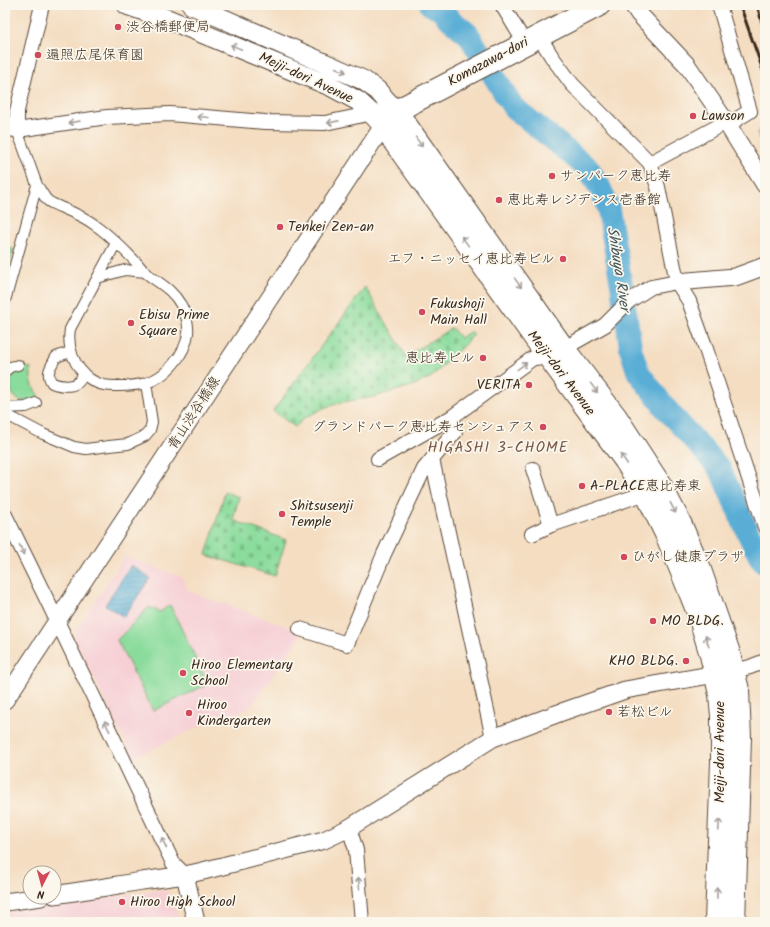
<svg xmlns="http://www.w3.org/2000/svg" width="770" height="927" font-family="Kalam,'Klee One',sans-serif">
  <defs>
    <pattern id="cemetery-stones" width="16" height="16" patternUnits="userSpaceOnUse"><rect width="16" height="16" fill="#8adc9c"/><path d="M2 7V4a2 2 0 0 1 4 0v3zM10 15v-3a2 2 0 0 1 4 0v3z" fill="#78bd86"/></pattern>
    <pattern id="park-tufts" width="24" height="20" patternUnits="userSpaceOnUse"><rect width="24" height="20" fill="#8adc9c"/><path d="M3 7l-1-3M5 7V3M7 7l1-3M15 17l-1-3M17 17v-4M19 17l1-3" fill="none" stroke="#78bd86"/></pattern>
    <pattern id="water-rules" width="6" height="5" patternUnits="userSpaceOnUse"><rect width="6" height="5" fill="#5aaed6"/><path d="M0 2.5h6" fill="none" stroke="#4c8ead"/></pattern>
  </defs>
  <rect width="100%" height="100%" fill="#fbf7ec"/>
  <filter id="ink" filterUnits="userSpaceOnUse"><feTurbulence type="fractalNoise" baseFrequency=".025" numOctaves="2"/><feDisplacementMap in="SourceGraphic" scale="8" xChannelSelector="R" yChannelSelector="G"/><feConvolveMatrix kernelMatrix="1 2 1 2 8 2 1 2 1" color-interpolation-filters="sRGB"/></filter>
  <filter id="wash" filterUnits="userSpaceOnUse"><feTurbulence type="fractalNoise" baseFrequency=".012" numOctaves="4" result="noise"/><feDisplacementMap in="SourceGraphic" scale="16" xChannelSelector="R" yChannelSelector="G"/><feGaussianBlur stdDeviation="0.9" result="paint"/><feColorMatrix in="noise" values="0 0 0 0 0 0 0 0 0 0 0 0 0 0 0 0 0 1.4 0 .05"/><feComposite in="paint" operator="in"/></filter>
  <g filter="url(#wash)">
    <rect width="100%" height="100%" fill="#f4ddc1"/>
    <!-- built -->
    <path fill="#f6cfd5" d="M125,556L182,577L188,591L294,629L300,637L252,706L226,719L224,715L133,758L75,640L76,630Z
      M161,890L169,893L180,922H5V911Z"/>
    <!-- grass -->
    <path fill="#8adc9c" stroke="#62835d" d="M21,367L31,368C30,379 32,387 39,396C14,415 0,381 21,367Z
      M170,605L208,684L153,711L117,640L149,607L160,612Z"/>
    <!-- cemetery -->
    <path fill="url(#cemetery-stones)" stroke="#62835d" d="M5,247L14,249L5,278Z
      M365,287L406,356L452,328L460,338L471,331L474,335L432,377L412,386L374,397L343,402L326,407L306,417L295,427L273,411Z
      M225,492L239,497L233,520L286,540L275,576L206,555Z"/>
    <!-- park -->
    <path fill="url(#park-tufts)" stroke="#62835d" d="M765,128V154L757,132Z"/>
    <!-- water -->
    <path fill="url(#water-rules)" stroke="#4a6c7a" d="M131,565L150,578L124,617L105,605Z"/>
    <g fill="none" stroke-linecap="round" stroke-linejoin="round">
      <!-- river -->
      <path stroke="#5aaed6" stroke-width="23" d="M431,5L440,9L452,21L468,34L513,107L588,168L600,188L608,207L622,288L631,350L638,372L666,409L720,469L748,533L761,559L765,563"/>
    </g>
  </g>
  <g filter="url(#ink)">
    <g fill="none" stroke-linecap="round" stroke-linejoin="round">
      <defs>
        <path id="pedestrian" d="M37,185C40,189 43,195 47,200C50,203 56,205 60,207C72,212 85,217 95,225C110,235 123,249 136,262C139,265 142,270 146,273C160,284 172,289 181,305C186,313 189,325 188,334C185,355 166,377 146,383C138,385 128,386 119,386C108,386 100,386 90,379C74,367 67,348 70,329L116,243
          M97,278L125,270L146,272
          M5,301L37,185L17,130
          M70,352L56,357C51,367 45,373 52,383C63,387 80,389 83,373
          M5,371L10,367L18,365
          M5,408L26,407L36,403
          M5,414L43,434L74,447L86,449L109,446L128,444L145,436L150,430L152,422L146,383"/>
        <path id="minor" d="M502,5L525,43
          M539,36L552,57L572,84L650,163L658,187L677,282L689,301L704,343L765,527
          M5,129L17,130L107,117L170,114L265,122L325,123L378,112
          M17,130V111L42,5
          M650,163L726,122L734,121L750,111L719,5
          M378,459L452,417
          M432,459L493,738
          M533,469L551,525L646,493
          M5,515L46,598L173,863L185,875
          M532,534L551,525
          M300,629L347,644L384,554L424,469L455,432L452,417L533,358L549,357L605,325L629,301L651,287L677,282
          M734,671L750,667L765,661
          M349,828L356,850L362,922"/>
        <path id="tertiary" d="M633,5L639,14L687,65L726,122L765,185
          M677,282L735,277L765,266
          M5,700L383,126
          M185,875L196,922
          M54,895L106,887L142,881L185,875L203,871L324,840L349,828L493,738L559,713L625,690L727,672
          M5,902L41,897"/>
        <path id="secondary" d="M127,5L170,20L330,86L358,101L371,113L383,126
          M192,5L363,80L377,90L396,111"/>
        <path id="primary" d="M599,5L396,111L383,126L540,345L625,460L646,493L666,534L683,575L699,615L711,655L720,694L722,716V762L716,922
          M396,111L564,349L616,417L661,486L681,525L699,567L728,650L738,690L740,738L734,922"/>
      </defs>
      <!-- pedestrian casing -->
      <use href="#pedestrian" stroke="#574536" stroke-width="12"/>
      <!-- minor casing -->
      <use href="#minor" stroke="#574536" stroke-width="16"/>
      <!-- tertiary casing -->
      <use href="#tertiary" stroke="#574536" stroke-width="19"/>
      <!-- secondary casing -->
      <use href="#secondary" stroke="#574536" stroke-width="21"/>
      <!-- primary casing -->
      <use href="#primary" stroke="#574536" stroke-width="24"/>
      <!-- pedestrian -->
      <use href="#pedestrian" stroke="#fff" stroke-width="10"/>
      <!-- minor -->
      <use href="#minor" stroke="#fff" stroke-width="14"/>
      <!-- tertiary -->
      <use href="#tertiary" stroke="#fff" stroke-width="17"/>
      <!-- secondary -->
      <use href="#secondary" stroke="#fff" stroke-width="19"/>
      <!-- primary -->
      <use href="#primary" stroke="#fff" stroke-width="22"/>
      <!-- rail -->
      <path stroke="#3b2a1e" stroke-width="3" d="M740,5L765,76
        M757,5L765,33
        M764,5L765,9"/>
    </g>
    <!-- one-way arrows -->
    <defs><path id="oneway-shaft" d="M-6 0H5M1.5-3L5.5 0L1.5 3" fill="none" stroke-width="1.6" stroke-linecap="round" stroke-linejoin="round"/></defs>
    <g stroke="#a79f9a">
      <use href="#oneway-shaft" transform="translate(236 47) rotate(-158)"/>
      <use href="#oneway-shaft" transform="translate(341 70) rotate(24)"/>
      <use href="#oneway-shaft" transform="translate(203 117) rotate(-175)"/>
      <use href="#oneway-shaft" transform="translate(74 122) rotate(172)"/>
      <use href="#oneway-shaft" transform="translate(333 122) rotate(169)"/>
      <use href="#oneway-shaft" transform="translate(419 142) rotate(55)"/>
      <use href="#oneway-shaft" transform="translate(465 241) rotate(-126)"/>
      <use href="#oneway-shaft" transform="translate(518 283) rotate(55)"/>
      <use href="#oneway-shaft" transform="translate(522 366) rotate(-36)"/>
      <use href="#oneway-shaft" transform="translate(594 388) rotate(54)"/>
      <use href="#oneway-shaft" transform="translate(624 459) rotate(-124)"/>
      <use href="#oneway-shaft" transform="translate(673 508) rotate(63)"/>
      <use href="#oneway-shaft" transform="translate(22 550) rotate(64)"/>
      <use href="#oneway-shaft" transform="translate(707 641) rotate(-107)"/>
      <use href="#oneway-shaft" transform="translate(107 726) rotate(-116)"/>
      <use href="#oneway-shaft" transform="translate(719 825) rotate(-87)"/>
      <use href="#oneway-shaft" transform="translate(164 843) rotate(-115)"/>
      <use href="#oneway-shaft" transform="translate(359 883) rotate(-95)"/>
      <use href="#oneway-shaft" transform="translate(717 893) rotate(-88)"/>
    </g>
  </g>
  <!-- markers -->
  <g fill="#d1495b" stroke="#fbf7ec" stroke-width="1.5">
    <circle cx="118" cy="27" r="4"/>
    <circle cx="38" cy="55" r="4"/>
    <circle cx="693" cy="116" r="4"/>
    <circle cx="552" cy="176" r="4"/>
    <circle cx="499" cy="200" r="4"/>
    <circle cx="280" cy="227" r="4"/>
    <circle cx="563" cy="259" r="4"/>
    <circle cx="422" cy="312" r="4"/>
    <circle cx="131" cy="323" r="4"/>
    <circle cx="483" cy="358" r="4"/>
    <circle cx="529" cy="385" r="4"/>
    <circle cx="543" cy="427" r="4"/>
    <circle cx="582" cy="486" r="4"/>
    <circle cx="282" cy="514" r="4"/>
    <circle cx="624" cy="557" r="4"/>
    <circle cx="653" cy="621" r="4"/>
    <circle cx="686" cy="661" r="4"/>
    <circle cx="183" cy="673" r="4"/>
    <circle cx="609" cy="712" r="4"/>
    <circle cx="189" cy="713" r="4"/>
    <circle cx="122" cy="902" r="4"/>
  </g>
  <g text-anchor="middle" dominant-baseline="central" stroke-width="3.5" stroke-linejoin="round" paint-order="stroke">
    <!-- poi labels -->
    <g font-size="14" fill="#3b2a1e" stroke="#fbf7ec" text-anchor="start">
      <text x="126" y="27">渋谷橋郵便局</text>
      <text x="46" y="55">遍照広尾保育園</text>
      <text x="701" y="116">Lawson</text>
      <text x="560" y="176">サンパーク恵比寿</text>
      <text x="507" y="200">恵比寿レジデンス壱番館</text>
      <text x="288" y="227">Tenkei Zen-an</text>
      <text x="555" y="259" text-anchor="end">エフ・ニッセイ恵比寿ビル</text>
      <text x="430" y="304">Fukushoji<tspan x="430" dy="16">Main Hall</tspan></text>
      <text x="139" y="315">Ebisu Prime<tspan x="139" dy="16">Square</tspan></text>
      <text x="475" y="358" text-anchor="end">恵比寿ビル</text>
      <text x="521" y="385" text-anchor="end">VERITA</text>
      <text x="535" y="427" text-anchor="end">グランドパーク恵比寿センシュアス</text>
      <text x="590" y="486">A-PLACE恵比寿東</text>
      <text x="290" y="506">Shitsusenji<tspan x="290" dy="16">Temple</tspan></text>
      <text x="632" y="557">ひがし健康プラザ</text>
      <text x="661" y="621">MO BLDG.</text>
      <text x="678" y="661" text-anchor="end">KHO BLDG.</text>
      <text x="191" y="665">Hiroo Elementary<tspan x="191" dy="16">School</tspan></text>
      <text x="197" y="705">Hiroo<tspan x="197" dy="16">Kindergarten</tspan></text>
      <text x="617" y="712">若松ビル</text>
      <text x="130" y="902">Hiroo High School</text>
    </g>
    <!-- street labels -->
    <g font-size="14" fill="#3b2a1e" stroke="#fbf7ec">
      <text transform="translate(488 62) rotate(-28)">Komazawa-dori</text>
      <text transform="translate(306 78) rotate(25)">Meiji-dori Avenue</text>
      <text transform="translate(561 373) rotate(53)">Meiji-dori Avenue</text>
      <text transform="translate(194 413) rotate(-57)">青山渋谷橋線</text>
      <text transform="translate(720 752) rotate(-90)">Meiji-dori Avenue</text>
    </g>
    <!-- water labels -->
    <g font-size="15" font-style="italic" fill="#46585e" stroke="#fbf7ec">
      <text transform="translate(618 269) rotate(81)">Shibuya River</text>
    </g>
    <!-- neighbourhood labels -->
    <g font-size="15" letter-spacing="1" fill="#795849" stroke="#fbf7ec">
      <text x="498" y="448">HIGASHI 3-CHOME</text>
    </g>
  </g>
  <!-- margin -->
  <rect width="770" height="927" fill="none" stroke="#fbf7ec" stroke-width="20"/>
  <!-- north arrow -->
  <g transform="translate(42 885) rotate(186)"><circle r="19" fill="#fbf7ec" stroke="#aea59a"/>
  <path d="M0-3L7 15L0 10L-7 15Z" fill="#d1495b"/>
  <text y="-6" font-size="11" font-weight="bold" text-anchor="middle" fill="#3b2a1e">N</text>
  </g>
</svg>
